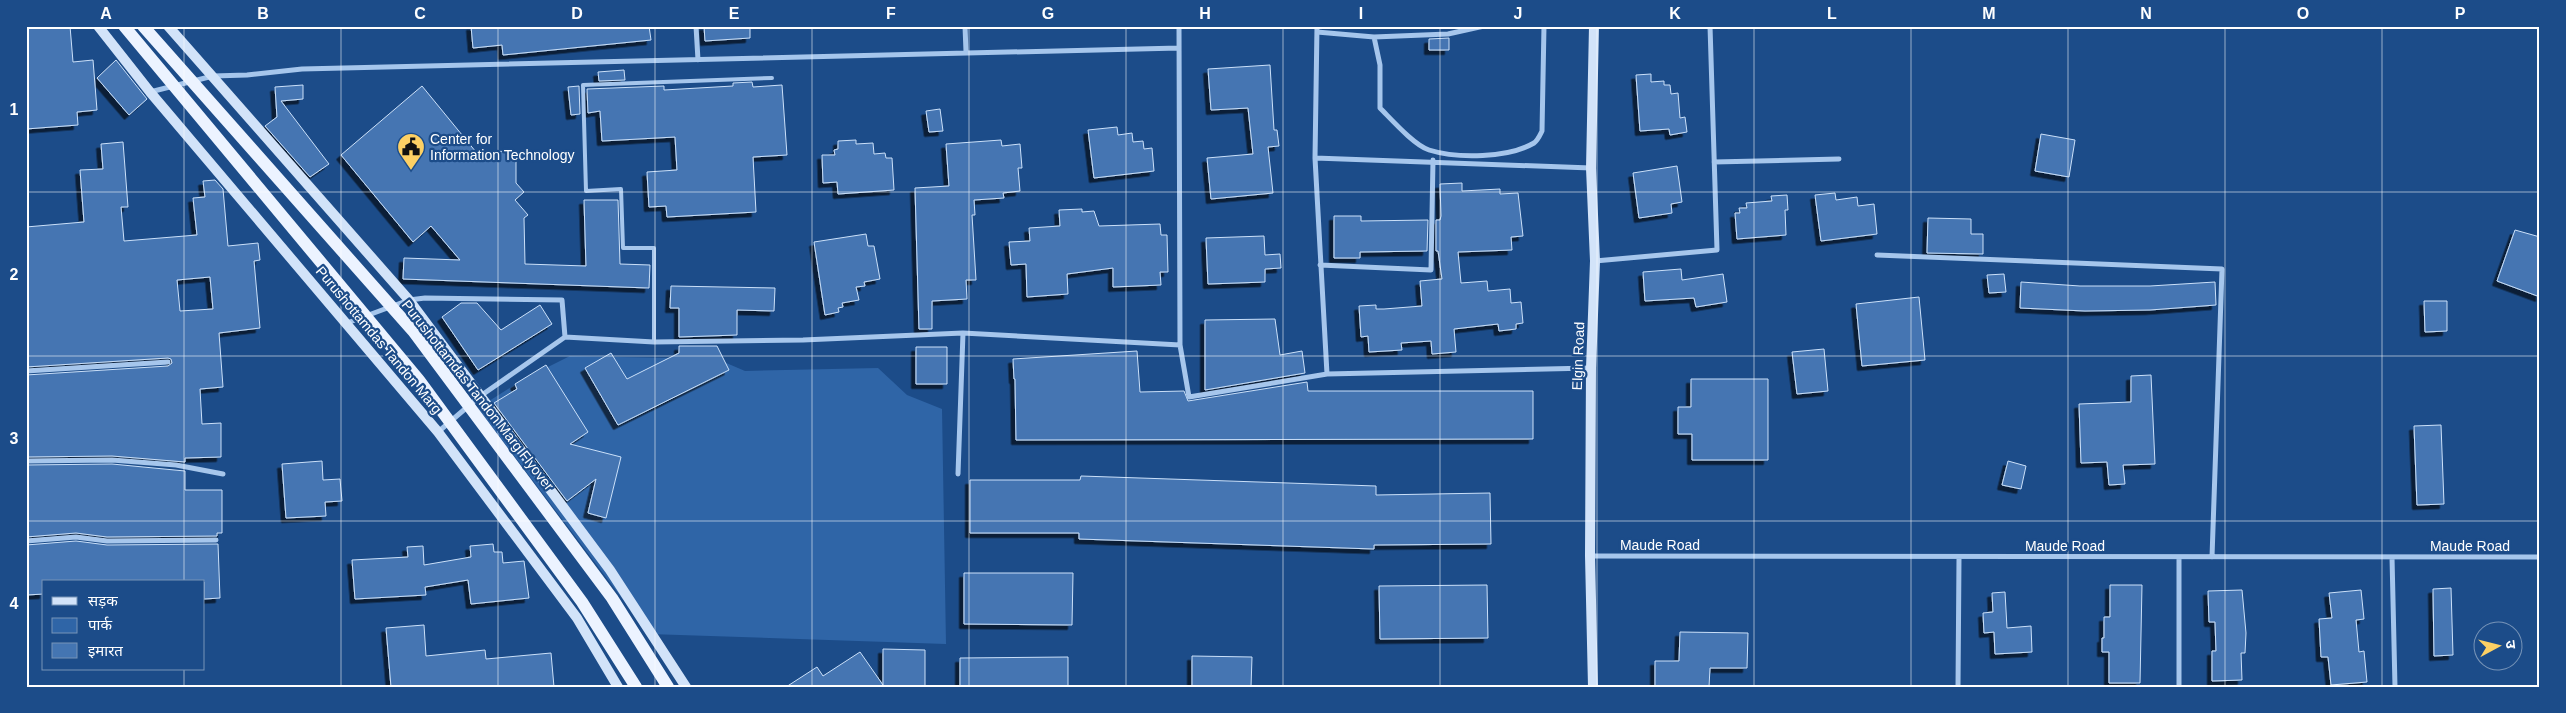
<svg xmlns="http://www.w3.org/2000/svg" width="2566" height="713" font-family="Arial,'Noto Sans Devanagari',sans-serif">
  <defs>
    <filter id="shadow"><feDropShadow dx="-4.5" dy="4.5" stdDeviation="0" flood-color="#0009"/></filter>
  </defs>
  <rect width="100%" height="100%" fill="#1c4c89"/>
  <!-- green -->
  <path fill="#2f65a7" d="M570,356L717,359L745,371L878,368L907,395L942,409L946,644L649,634L478,408L522,380Z"/>
  <!-- building -->
  <path fill="#4475b2" stroke="#cbe0f9" fill-rule="evenodd" filter="url(#shadow)" d="M26,26H70L73,62L93,60L97,110L77,112L78,125L26,129Z
    M471,26H649L651,40L503,55L502,45L473,48Z
    M704,26H750V38L705,41Z
    M1449,38V50H1429V39Z
    M116,60L147,99L129,115L97,78Z
    M1270,65L1274,130H1277L1279,146L1268,147L1273,193L1211,199L1207,158L1253,154L1248,108L1211,110L1208,69Z
    M624,70L625,80L599,81L598,72Z
    M1651,74V82L1664,81V85H1670L1671,94L1678,93L1680,118L1685,117L1687,132L1670,135L1669,129L1640,131L1636,75Z
    M752,82L753,87L782,85L787,155L753,157L756,212L667,217L666,206L649,207L647,172L677,170L675,137L602,141L600,111L588,113L587,89L664,86V90L733,86V83Z
    M303,85V99L281,101L329,164L310,177L265,126L277,117L275,87Z
    M422,86L476,152L516,151V183L524,192L515,200L528,215L524,218L525,264L586,266L584,200H618L620,264L650,265L649,288L403,279L404,258L460,260L431,226L413,242L341,155Z
    M579,86L580,114L571,115L568,87Z
    M940,109L943,131L929,132L926,111Z
    M1117,127L1118,135L1132,133L1133,142L1143,141L1144,149L1152,148L1154,171L1094,178L1088,130Z
    M2041,134L2075,140L2069,177L2035,171Z
    M856,140V144L873,143L874,154L885,153L886,158H892L894,190L838,194L837,182L823,183L822,155H835L834,150L838,149V141Z
    M1001,140L1002,146L1020,144L1022,168H1018L1020,191L1003,193L1004,198L974,200L975,215H972L976,280H966L967,299L932,301V329H919L915,188L949,186L946,144Z
    M123,142L128,207H121L124,241L197,235L193,198L205,197L203,181L215,180L223,189L228,246L258,243L260,260L254,261L260,328L219,333L223,387L200,389L202,424L221,423V457L185,458V462L112,456L26,457V375L168,366L172,363L171,359L168,358L26,367V227L84,222L80,170L103,169L101,144ZM210,277L213,309L180,311L177,280Z
    M1677,166L1682,202L1671,204L1672,213L1639,218L1633,173Z
    M1462,183V191L1500,189V194L1518,193L1523,236L1511,237L1512,250L1458,252L1461,283L1487,281L1488,291L1510,289L1511,303L1521,302L1523,323L1516,324V329L1499,331L1498,324L1454,329L1456,352L1432,354L1431,341L1401,343L1402,350L1369,352L1368,336L1361,337L1359,306L1376,305V309H1384L1422,306L1420,281L1442,279L1438,251H1436V220H1440L1441,216L1440,184Z
    M1835,193L1836,200L1857,197L1858,206L1874,204L1877,234L1821,241L1815,195Z
    M1787,195L1788,210H1785L1786,235L1737,239L1735,213H1740L1739,208H1747L1746,203L1772,201L1771,196Z
    M1082,209V212L1094,211L1099,226L1160,224L1161,235H1167L1168,272H1160L1161,285L1113,287V268L1067,274L1068,294L1027,297L1026,264L1011,265L1009,242L1030,241L1029,228L1060,226L1059,210Z
    M1334,216H1361V221L1428,220L1427,251L1360,252V258H1334Z
    M1928,218L1971,219V234H1983V254L1927,253Z
    M2515,230L2540,237V297L2497,281Z
    M866,234L868,246H874L880,279L864,282L865,286L856,287L859,300L842,303L843,307L838,308L839,312L825,315L814,242Z
    M1264,236L1265,255L1280,254L1281,268L1265,269V282L1208,284L1206,238Z
    M1681,269L1682,280L1723,274L1727,302L1696,307L1694,298L1645,301L1643,272Z
    M2004,274L2006,292L1989,293L1987,275Z
    M2021,282L2080,286H2150L2215,282L2216,305L2150,310L2085,311L2020,308Z
    M671,286L775,288L774,311L737,310V335L679,337V308H670Z
    M1919,297L1925,360L1862,366L1856,304Z
    M2424,301H2447V331L2425,332Z
    M461,303H477L501,330L540,305L552,324L478,370L442,317Z
    M1275,319L1280,355L1302,351L1305,373L1205,390V320Z
    M679,346H717L729,370L618,425L585,368L611,353L627,379L679,353Z
    M916,347H947V384H916Z
    M1824,349L1828,391L1797,394L1792,352Z
    M1137,351L1140,392L1184,391L1188,401L1307,382L1308,391H1533V439L1016,440L1015,379H1014L1013,359Z
    M546,365L588,432L570,444L621,457L606,518L588,513L596,479L567,501L494,403L517,389L515,384Z
    M2151,375L2155,464L2123,465L2125,484L2109,485L2107,462L2081,463L2079,404L2131,402V376Z
    M1691,379H1768V460H1692V434H1678V407H1691Z
    M2441,425L2444,504L2417,505L2414,426Z
    M322,461L323,480L340,479L342,501L325,502L326,516L286,518L282,464Z
    M2008,461L2026,466L2021,489L2002,485Z
    M112,464L185,471V490H222V533H217V536L107,537L76,533L26,537V465Z
    M1081,476L1376,486V495L1490,493L1491,544L1374,545V549L1079,539V533H970V480H1080Z
    M76,541L107,545L218,544L220,598L204,599V582H44V594L26,595V545Z
    M493,544L494,552H502L503,563L524,561L529,598L471,604L468,580L425,587L426,595L355,599L352,560L408,557L407,547L423,546L424,565L471,557L470,546Z
    M964,573H1073L1072,625L964,624Z
    M1487,585L1488,638L1380,639L1379,586Z
    M2110,585H2142L2140,683H2109V652H2102V638H2104V617H2110Z
    M2451,588L2453,655L2434,656L2433,589Z
    M2242,590L2246,633L2245,653H2241L2242,680L2212,681V651H2216L2215,622H2209L2208,591Z
    M2361,590L2364,619L2356,620L2359,652L2364,651L2367,682L2331,685L2328,657H2321L2319,619L2332,618L2329,593Z
    M2005,592L2007,628L2031,626L2032,652L1995,654L1994,632L1984,633L1983,613L1993,612L1992,593Z
    M424,625L426,656L485,650L486,659L551,653L554,687H391L386,628Z
    M1680,632L1748,633L1747,668H1710L1709,687H1655V661H1679Z
    M883,649L925,650V687H786L817,667L823,676L860,652L883,685Z
    M1192,656L1252,657L1251,687H1192Z
    M1068,657V687H960V658Z"/>
  <g fill="none" stroke-linecap="round" stroke-linejoin="round">
    <!-- lane -->
    <path stroke="#a6c6ec" stroke-width="4" d="M654,342V248H623L621,189L586,191L583,85L772,78"/>
    <!-- street -->
    <path stroke="#a6c6ec" stroke-width="5" d="M696,26L698,60
      M965,26L966,52
      M1179,26L1180,345L1189,397L1327,374L1591,368
      M1317,26L1315,158L1327,374
      M1317,32L1374,37L1380,65V108C1392,120 1414,145 1429,150C1458,159 1508,158 1534,143C1538,140 1540,135 1542,131L1544,26
      M1374,37L1448,34L1484,26
      M150,92L213,76L247,75L302,69L1179,48
      M1315,158L1591,168
      M1714,162L1839,159
      M1877,255L2222,269L2212,557
      M1595,261L1717,250L1710,26
      M1320,265L1431,270L1433,160
      M347,323L409,300L425,298L562,300L565,337
      M26,371L168,362
      M438,432L479,397L565,337L654,342L803,340L963,333L1180,345
      M26,461L112,460L176,465L223,474
      M958,474L963,333
      M26,541L76,537L107,541L216,540
      M1590,556L2540,557
      M2179,557V687
      M2392,557L2395,687
      M1958,687L1959,558"/>
    <!-- secondary -->
    <path stroke="#d2e3f9" stroke-width="10" d="M98,26L150,92L438,432L577,618L618,687
      M168,26L409,300L610,570L686,687
      M1593,687L1590,556L1591,368L1595,261L1591,168L1594,26"/>
    <!-- primary-bridge -->
    <path stroke="#ecf3ff" stroke-width="12" d="M124,26L419,380L582,602L636,687
      M143,26L413,331L612,598L668,687"/>
  </g>
  <!-- grid -->
  <path fill="none" stroke="#fff" stroke-width="1" stroke-opacity="0.55" d="M184,26V582M341,26V687M498,26V687M655,26V687M812,26V687M969,26V687M1126,26V687M1283,26V687M1440,26V687M1597,26V687M1754,26V687M1911,26V687M2068,26V687M2225,26V687M2382,26V687M26,192H2540M26,356H2540M26,521H2540M184,669V687"/>
  <!-- icons -->
  <defs>
    <symbol id="civic-pin" viewBox="-11 -11 22 30"><path d="M0 17L-7.5 6A9.5 9.5 0 1 1 7.5 6Z" fill="#fdd064" stroke="#1c4c89"/><path d="M-.6-6.5H3V-4.5H.6V-3L4-1V1h2V6H-6V1h2V-1L-.6-3ZM-1.2 2.5V6h2.4V2.5Z" fill="#111"/></symbol>
  </defs>
  <g fill-rule="evenodd">
    <use href="#civic-pin" x="395" y="131" width="32" height="43"/>
  </g>
  <g text-anchor="middle" dominant-baseline="central" stroke-width="4.5" stroke-linejoin="round" paint-order="stroke">
    <!-- poi labels -->
    <g font-size="14" fill="#fff" stroke="#1c4c89" text-anchor="start">
      <text x="430" y="139">Center for<tspan x="430" dy="16">Information Technology</tspan></text>
    </g>
    <!-- street labels -->
    <g font-size="14" fill="#fff" stroke="#1c4c89">
      <text transform="translate(379 340) rotate(50)">Purushottamdas Tandon Marg</text>
      <text transform="translate(1578 356) rotate(-88)">Elgin Road</text>
      <text transform="translate(478 395) rotate(52)">Purushottamdas Tandon Marg Flyover</text>
      <text x="1660" y="545">Maude Road</text>
      <text x="2065" y="546">Maude Road</text>
      <text x="2470" y="546">Maude Road</text>
    </g>
  </g>
  <!-- border -->
  <rect width="2566" height="713" fill="none" stroke="#1c4c89" stroke-width="55"/>
  <!-- legend -->
  <rect x="42" y="580" width="162" height="90" fill="#1c4c89" stroke="#7794b8"/>
  <rect x="52" y="597" width="25" height="8" fill="#d2e3f9" stroke="#7794b8"/>
  <text x="88" y="606" font-size="15" fill="#ffffff">सड़क</text>
  <rect x="52" y="618" width="25" height="15" fill="#2f65a7" stroke="#7794b8"/>
  <text x="88" y="630" font-size="15" fill="#ffffff">पार्क</text>
  <rect x="52" y="643" width="25" height="15" fill="#4475b2" stroke="#7794b8"/>
  <text x="88" y="656" font-size="15" fill="#ffffff">इमारत</text>
  <!-- north arrow -->
  <g transform="translate(2498 646) rotate(83)"><circle r="24" fill="#1c4c89" stroke="#7794b8"/>
  <path d="M0-4L9 19L0 12L-9 19Z" fill="#fdd064"/>
  <text y="-8" font-size="14" font-weight="bold" text-anchor="middle" fill="#ffffff">उ</text>
  </g>
  <rect x="28" y="28" width="2510" height="658" fill="none" stroke="#fff" stroke-width="2"/>
  <g font-size="16" text-anchor="middle" font-weight="bold" fill="#fff">
    <text x="106" y="19">A</text>
    <text x="263" y="19">B</text>
    <text x="420" y="19">C</text>
    <text x="577" y="19">D</text>
    <text x="734" y="19">E</text>
    <text x="891" y="19">F</text>
    <text x="1048" y="19">G</text>
    <text x="1205" y="19">H</text>
    <text x="1361" y="19">I</text>
    <text x="1518" y="19">J</text>
    <text x="1675" y="19">K</text>
    <text x="1832" y="19">L</text>
    <text x="1989" y="19">M</text>
    <text x="2146" y="19">N</text>
    <text x="2303" y="19">O</text>
    <text x="2460" y="19">P</text>
    <text x="14" y="115">1</text>
    <text x="14" y="280">2</text>
    <text x="14" y="444">3</text>
    <text x="14" y="609">4</text>
  </g>
</svg>
